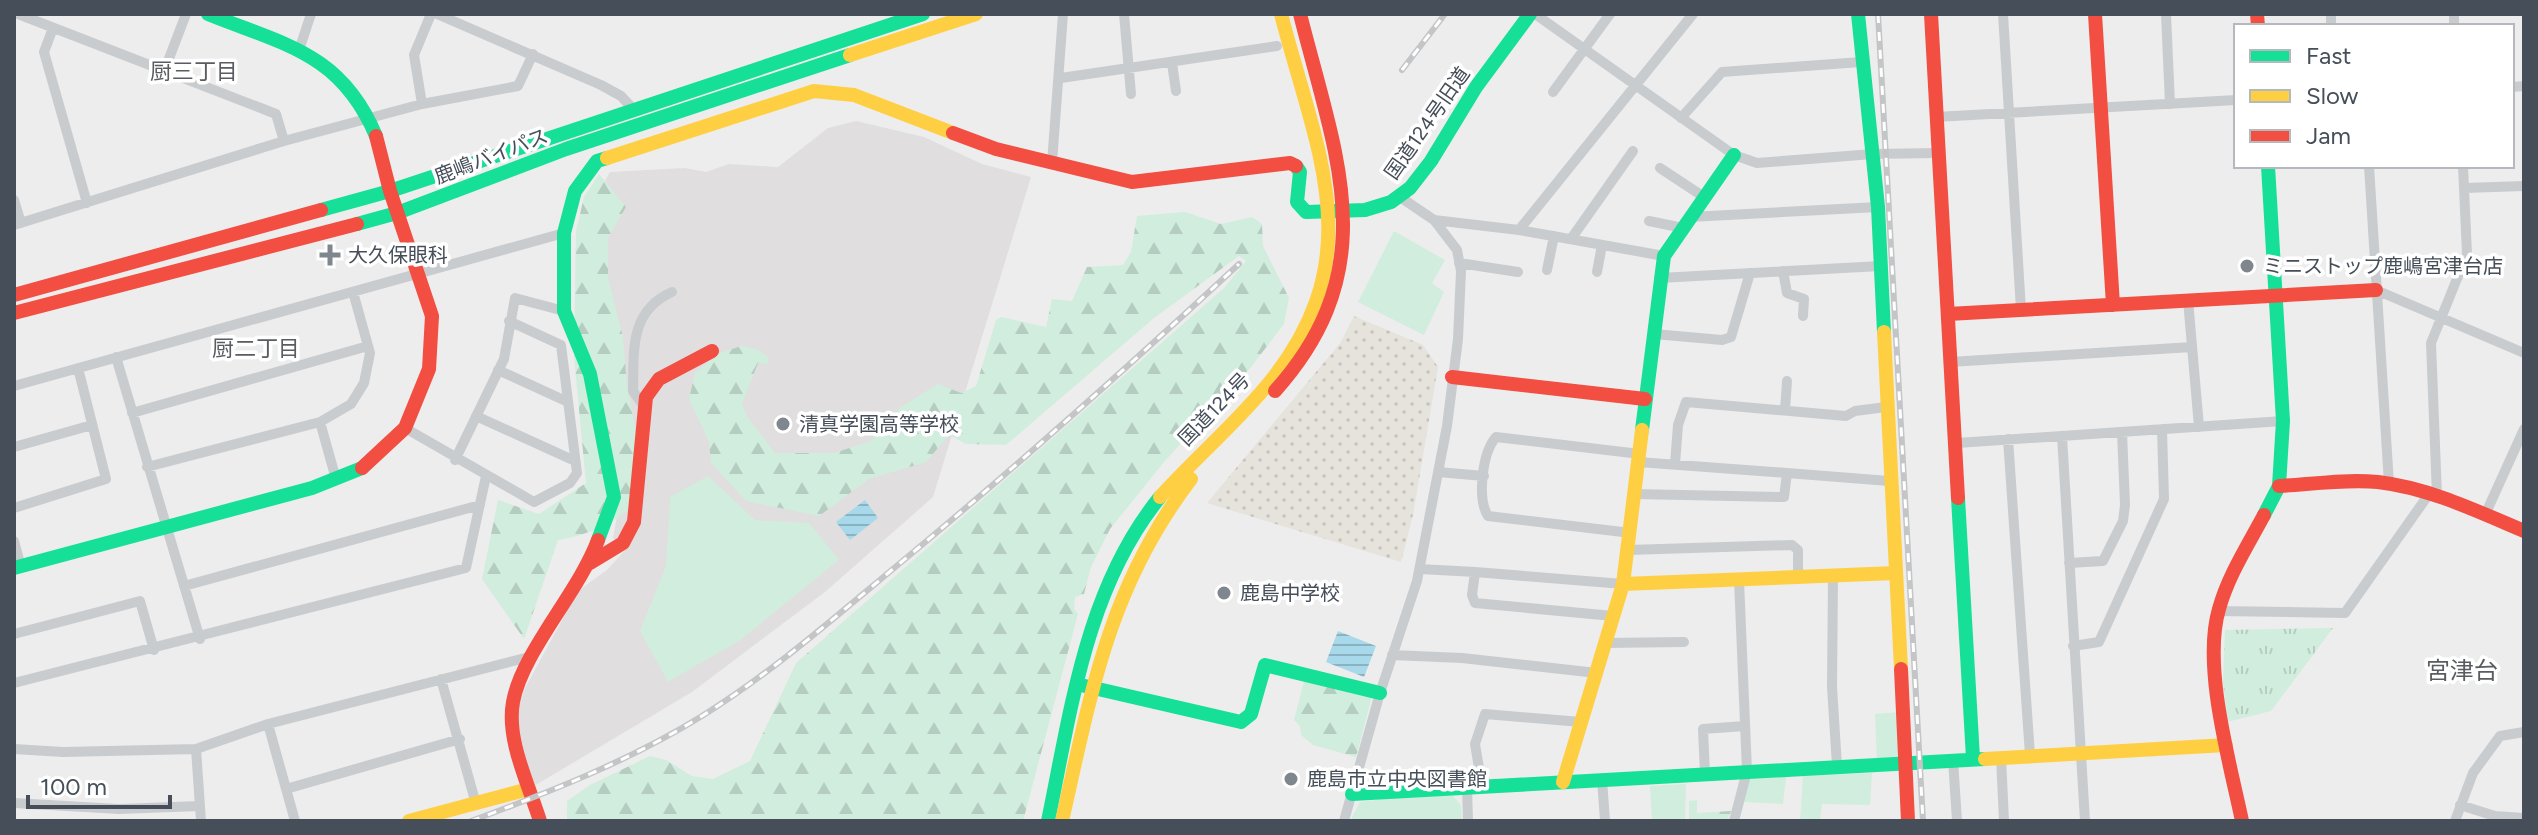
<svg xmlns="http://www.w3.org/2000/svg" width="2538" height="835" font-family="Figtree,'Noto Sans JP',sans-serif">
  <defs>
    <pattern id="forest-firs" width="22" height="20" patternUnits="userSpaceOnUse" patternTransform="scale(2)"><rect width="22" height="20" fill="#d1eddd"/><path d="M5 1l3.5 6h-7zM16 11l3.5 6h-7z" fill="#b5cdc0"/></pattern>
    <pattern id="sand-dots" width="8" height="8" patternUnits="userSpaceOnUse" patternTransform="scale(2)"><rect width="8" height="8" fill="#e6e3dc"/><path d="M2 2h.1M6 6h.1" fill="none" stroke="#c7c4bf" stroke-width="1.8" stroke-linecap="round"/></pattern>
    <pattern id="park-tufts" width="24" height="20" patternUnits="userSpaceOnUse" patternTransform="scale(2)"><rect width="24" height="20" fill="#d1eddd"/><path d="M3 7l-1-3M5 7V3M7 7l1-3M15 17l-1-3M17 17v-4M19 17l1-3" fill="none" stroke="#b5cdc0"/></pattern>
    <pattern id="water-rules" width="6" height="5" patternUnits="userSpaceOnUse" patternTransform="scale(2)"><rect width="6" height="5" fill="#a7d9ea"/><path d="M0 2.5h6" fill="none" stroke="#8ab2c1"/></pattern>
  </defs>
  <rect width="100%" height="100%" fill="#eeeded"/>
  <!-- education -->
  <path fill="#e0dedf" d="M856,121L924,137L982,164L1031,177L933,497L825,592L692,692L529,789L517,712L525,688L578,591L607,570L627,548L613,538L620,500L593,203L610,172L685,168L706,172L729,164L778,167L828,128Z"/>
  <!-- green -->
  <path fill="#d1eddd" d="M1394,231L1445,260L1432,283L1444,292L1424,335L1358,302Z
    M708,476L755,520L809,523L839,560L739,641L668,682L640,631L666,566L670,497Z
    M1900,712L1903,756L1877,761L1875,714Z
    M1872,773L1870,805L1822,804L1820,821H1800L1803,776Z
    M1749,776L1786,777L1783,804L1744,802Z
    M1686,784L1685,821H1652L1650,786Z
    M1408,796H1453L1461,805L1462,821H1350L1360,802Z"/>
  <!-- forest -->
  <path fill="url(#forest-firs)" d="M599,174L626,207L608,238V278L623,337L627,387L646,482C635,517 591,535 558,540L524,639L482,579L498,500L539,514L586,483L574,357L576,231L584,197Z
    M1185,212L1221,224L1252,217L1262,224L1263,246L1289,298L1284,324L1251,367L1164,462L1110,529L1091,567L1084,594L1075,597L1074,609L1078,614L1023,821H567V801L590,785L650,756L666,760L692,776L713,779L750,761L796,663L1224,288L1246,261L1239,256L1154,318L1006,445L966,444L949,435L926,462L869,479L819,516L746,501L711,463L709,442L689,399L695,373L720,353L741,346L757,349L769,358L767,364L758,363L742,404L748,418L775,453H834L871,441L901,407L938,384L961,393L976,386L996,320L1001,317L1046,327L1052,299L1072,301L1087,267L1123,265L1131,252L1137,216Z
    M1305,677L1373,693L1356,757L1313,745L1301,735L1300,726L1294,720Z
    M1697,800V813L1731,811L1728,820L1689,821V801Z"/>
  <!-- sand -->
  <path fill="url(#sand-dots)" d="M1354,316L1423,345L1438,367L1413,515L1401,562L1207,503L1341,342Z"/>
  <!-- park -->
  <path fill="url(#park-tufts)" d="M2333,628L2271,711L2227,722L2223,681L2225,630Z"/>
  <!-- water -->
  <path fill="url(#water-rules)" d="M865,500L878,518L850,540L836,522Z
    M1338,631L1376,646L1364,677L1326,662Z"/>
  <g fill="none" stroke-linecap="round" stroke-linejoin="round">
    <!-- street -->
    <path stroke="#c9ccce" stroke-width="10" d="M18,14L276,114L284,141
      M437,14L601,85L621,96L635,111
      M1124,14L1131,94
      M1535,14L1734,155L1757,163L1873,154L1938,153
      M2003,14L2021,310
      M2166,14L2170,104
      M2331,14V26
      M2454,14V26
      M53,28L44,52L87,203
      M299,50L311,14
      M1172,63L1176,91
      M165,69L186,14
      M1061,78L1277,46
      M2512,87L2524,86
      M1553,92L1610,14
      M422,104L414,55L431,14
      M1936,117L2236,100
      M1681,118L1722,72L1861,62
      M1052,163L1063,14
      M2369,166L2389,484
      M1660,168L1704,197
      M2465,188L2524,186
      M14,200L21,223
      M1690,217L1878,207
      M1434,220L1519,230L1664,256
      M1649,221L1683,228
      M14,225L284,141L422,104L518,86L533,54
      M1519,230L1693,14
      M1571,239L1633,151
      M1459,263L1518,272
      M1547,270L1554,236
      M1783,271L1787,293L1804,299L1803,316
      M1597,272L1602,245
      M1659,278L1881,266
      M2376,290L2524,353
      M2188,300L2199,427
      M1654,334L1722,340L1731,337L1750,273
      M116,357L200,639
      M1950,362L2192,347
      M498,370L568,402
      M14,386L564,233
      M643,405L633,391C634,351 629,311 672,292
      M1785,410L1787,381
      M132,413L368,346
      M476,416L575,461
      M320,422L336,479
      M405,428L534,502L570,483L577,473L561,345L509,321
      M2062,436L2085,821
      M2008,439L2030,755
      M1957,443L2283,421
      M14,447L92,425
      M455,460L504,359L515,298L564,311
      M1638,462L1787,473
      M1675,464L1678,425L1686,402L1846,416L1855,411L1886,407
      M147,467L320,422L351,404L364,383L370,353L353,292
      M1438,472L1484,476
      M1634,494L1784,497L1787,473L1889,481
      M2437,496L2431,343L2467,254L2463,166
      M14,508L106,479L78,368
      M2485,515L2524,429
      M1631,533L1488,516C1477,499 1482,453 1496,437L1640,454
      M14,541L21,567
      M1628,550L1792,545L1798,550V577
      M2069,563L2103,561L2123,521L2125,505L2122,432
      M1420,569L1475,572L1472,595L1475,603L1613,616
      M1475,572L1623,584
      M1833,576L1832,687L1837,766
      M184,586L480,505
      M2218,611L2345,613L2429,494
      M14,634L140,601L154,650
      M1605,643L1684,642
      M2073,646L2099,642L2164,499L2162,429
      M1392,655L1462,658L1597,673
      M441,679L476,804
      M14,683L466,568L486,476
      M268,724L295,821
      M14,749L63,752L196,749L268,724L533,656
      M196,749L201,821
      M2001,757L2004,821
      M1953,760L1957,821
      M1705,774L1703,729L1745,726
      M1602,779L1605,821
      M1482,786L1475,744L1485,714L1581,722
      M1467,787L1468,821
      M286,789L460,739
      M14,803L119,809L200,806
      M2460,805L2495,816L2524,818
      M1344,821L1380,693L1417,581L1447,426L1458,339L1461,271L1457,250L1434,220L1400,197
      M1734,821L1747,771L1739,580
      M2455,821L2473,773L2500,736L2524,732"/>
    <!-- fast -->
    <path stroke="#16e098" stroke-width="14" d="M208,14C285,45 341,53 376,136
      M1858,14L1878,207L1884,332
      M1296,166L1300,172L1297,202L1306,212L1365,210L1391,202L1410,188L1431,161L1476,87L1530,14
      M321,210L390,191L923,14
      M357,224L397,213L566,149L850,55
      M1642,430L1664,256L1734,155
      M1958,498L1973,758
      M2264,515L2279,486L2283,421L2268,166
      M598,540L614,497L590,374L564,311V233L575,191L597,161L607,158
      M14,568L312,488L362,468
      M1085,686L1241,722L1251,714L1265,665L1380,693
      M1352,794L1985,759
      M1048,821C1071,710 1086,588 1160,497"/>
    <!-- slow -->
    <path stroke="#ffcf43" stroke-width="14" d="M850,55L976,14
      M607,158L814,91L854,95L953,133
      M1884,332L1901,669
      M1160,497C1196,457 1239,421 1273,378C1371,253 1316,150 1281,14
      M1623,584L1895,573
      M1985,759L2226,745
      M1563,782L1623,584L1642,430
      M409,821L529,789
      M1062,821C1091,693 1109,586 1191,479"/>
    <!-- jam -->
    <path stroke="#f24e42" stroke-width="14" d="M1931,14L1958,498
      M2095,14L2113,305
      M2257,14L2258,26
      M953,133L996,149L1132,182L1290,163L1296,166
      M14,295L321,210
      M14,313L357,224
      M1948,314L2376,290
      M1452,377L1645,399
      M1275,391C1386,267 1336,157 1300,14
      M362,468L405,428L429,369L432,316L390,191L376,136
      M2279,486C2312,484 2345,479 2378,482C2429,488 2477,511 2524,531
      M590,563L623,543L634,522L646,397L659,379L712,351
      M1901,669L1908,821
      M540,821C529,785 506,740 513,702C522,652 579,592 598,540
      M2242,821C2230,763 2202,666 2219,609C2228,576 2248,545 2264,515"/>
    <defs>
      <path id="rail" d="M1878,14L1923,821
        M1402,70L1445,14
        M471,821C550,792 631,760 702,716C773,672 835,617 899,564C1015,468 1128,367 1239,264"/>
    </defs>
    <!-- rail casing -->
    <use href="#rail" stroke="#c3c5c7" stroke-width="6"/>
    <!-- rail -->
    <use href="#rail" stroke="#fff" stroke-width="3" stroke-dasharray="9" stroke-linecap="butt"/>
  </g>
  <!-- markers -->
  <g fill="#80868d" stroke="#fff" stroke-width="3">
    <path d="M326 243h8v8h8v8h-8v8h-8v-8h-8v-8h8z"/>
    <circle cx="2247" cy="266" r="8"/>
    <circle cx="783" cy="424" r="8"/>
    <circle cx="1224" cy="593" r="8"/>
    <circle cx="1291" cy="779" r="8"/>
  </g>
  <g text-anchor="middle" dominant-baseline="central" stroke-width="7" stroke-linejoin="round" paint-order="stroke">
    <!-- street labels -->
    <g font-size="20" fill="#454e59" stroke="#fff">
      <text transform="translate(1427 123) rotate(-55)">国道124号旧道</text>
      <text transform="translate(491 156) rotate(-21)">鹿嶋バイパス</text>
      <text transform="translate(1214 409) rotate(-46)">国道124号</text>
    </g>
    <!-- poi labels -->
    <g font-size="20" fill="#454e59" stroke="#fff" text-anchor="start">
      <text x="348" y="255">大久保眼科</text>
      <text x="2263" y="266">ミニストップ鹿嶋宮津台店</text>
      <text x="799" y="424">清真学園高等学校</text>
      <text x="1240" y="593">鹿島中学校</text>
      <text x="1307" y="779">鹿島市立中央図書館</text>
    </g>
    <!-- neighbourhood labels -->
    <g font-size="22" fill="#595c61" stroke="#fff">
      <text x="194" y="71">厨三丁目</text>
      <text x="256" y="348">厨二丁目</text>
    </g>
    <!-- quarter labels -->
    <g font-size="24" fill="#595c61" stroke="#fff">
      <text x="2462" y="670">宮津台</text>
    </g>
  </g>
  <!-- border -->
  <rect width="2538" height="835" fill="none" stroke="#454e59" stroke-width="32"/>
  <!-- legend -->
  <rect x="2234" y="24" width="280" height="144" fill="#ffffff" stroke="#b5b8bd" stroke-width="2"/>
  <rect x="2250" y="50" width="40" height="12" fill="#16e098" stroke="#b5b8bd" stroke-width="2"/>
  <text x="2306" y="64" font-size="24" fill="#454e59">Fast</text>
  <rect x="2250" y="90" width="40" height="12" fill="#ffcf43" stroke="#b5b8bd" stroke-width="2"/>
  <text x="2306" y="104" font-size="24" fill="#454e59">Slow</text>
  <rect x="2250" y="130" width="40" height="12" fill="#f24e42" stroke="#b5b8bd" stroke-width="2"/>
  <text x="2306" y="144" font-size="24" fill="#454e59">Jam</text>
  <!-- scale -->
  <path d="M28 795v12h142v-12" fill="none" stroke="#454e59" stroke-width="4"/>
  <text x="40" y="795" font-size="24" fill="#454e59" stroke="#ffffff" stroke-width="6" paint-order="stroke">100 m</text>
</svg>
